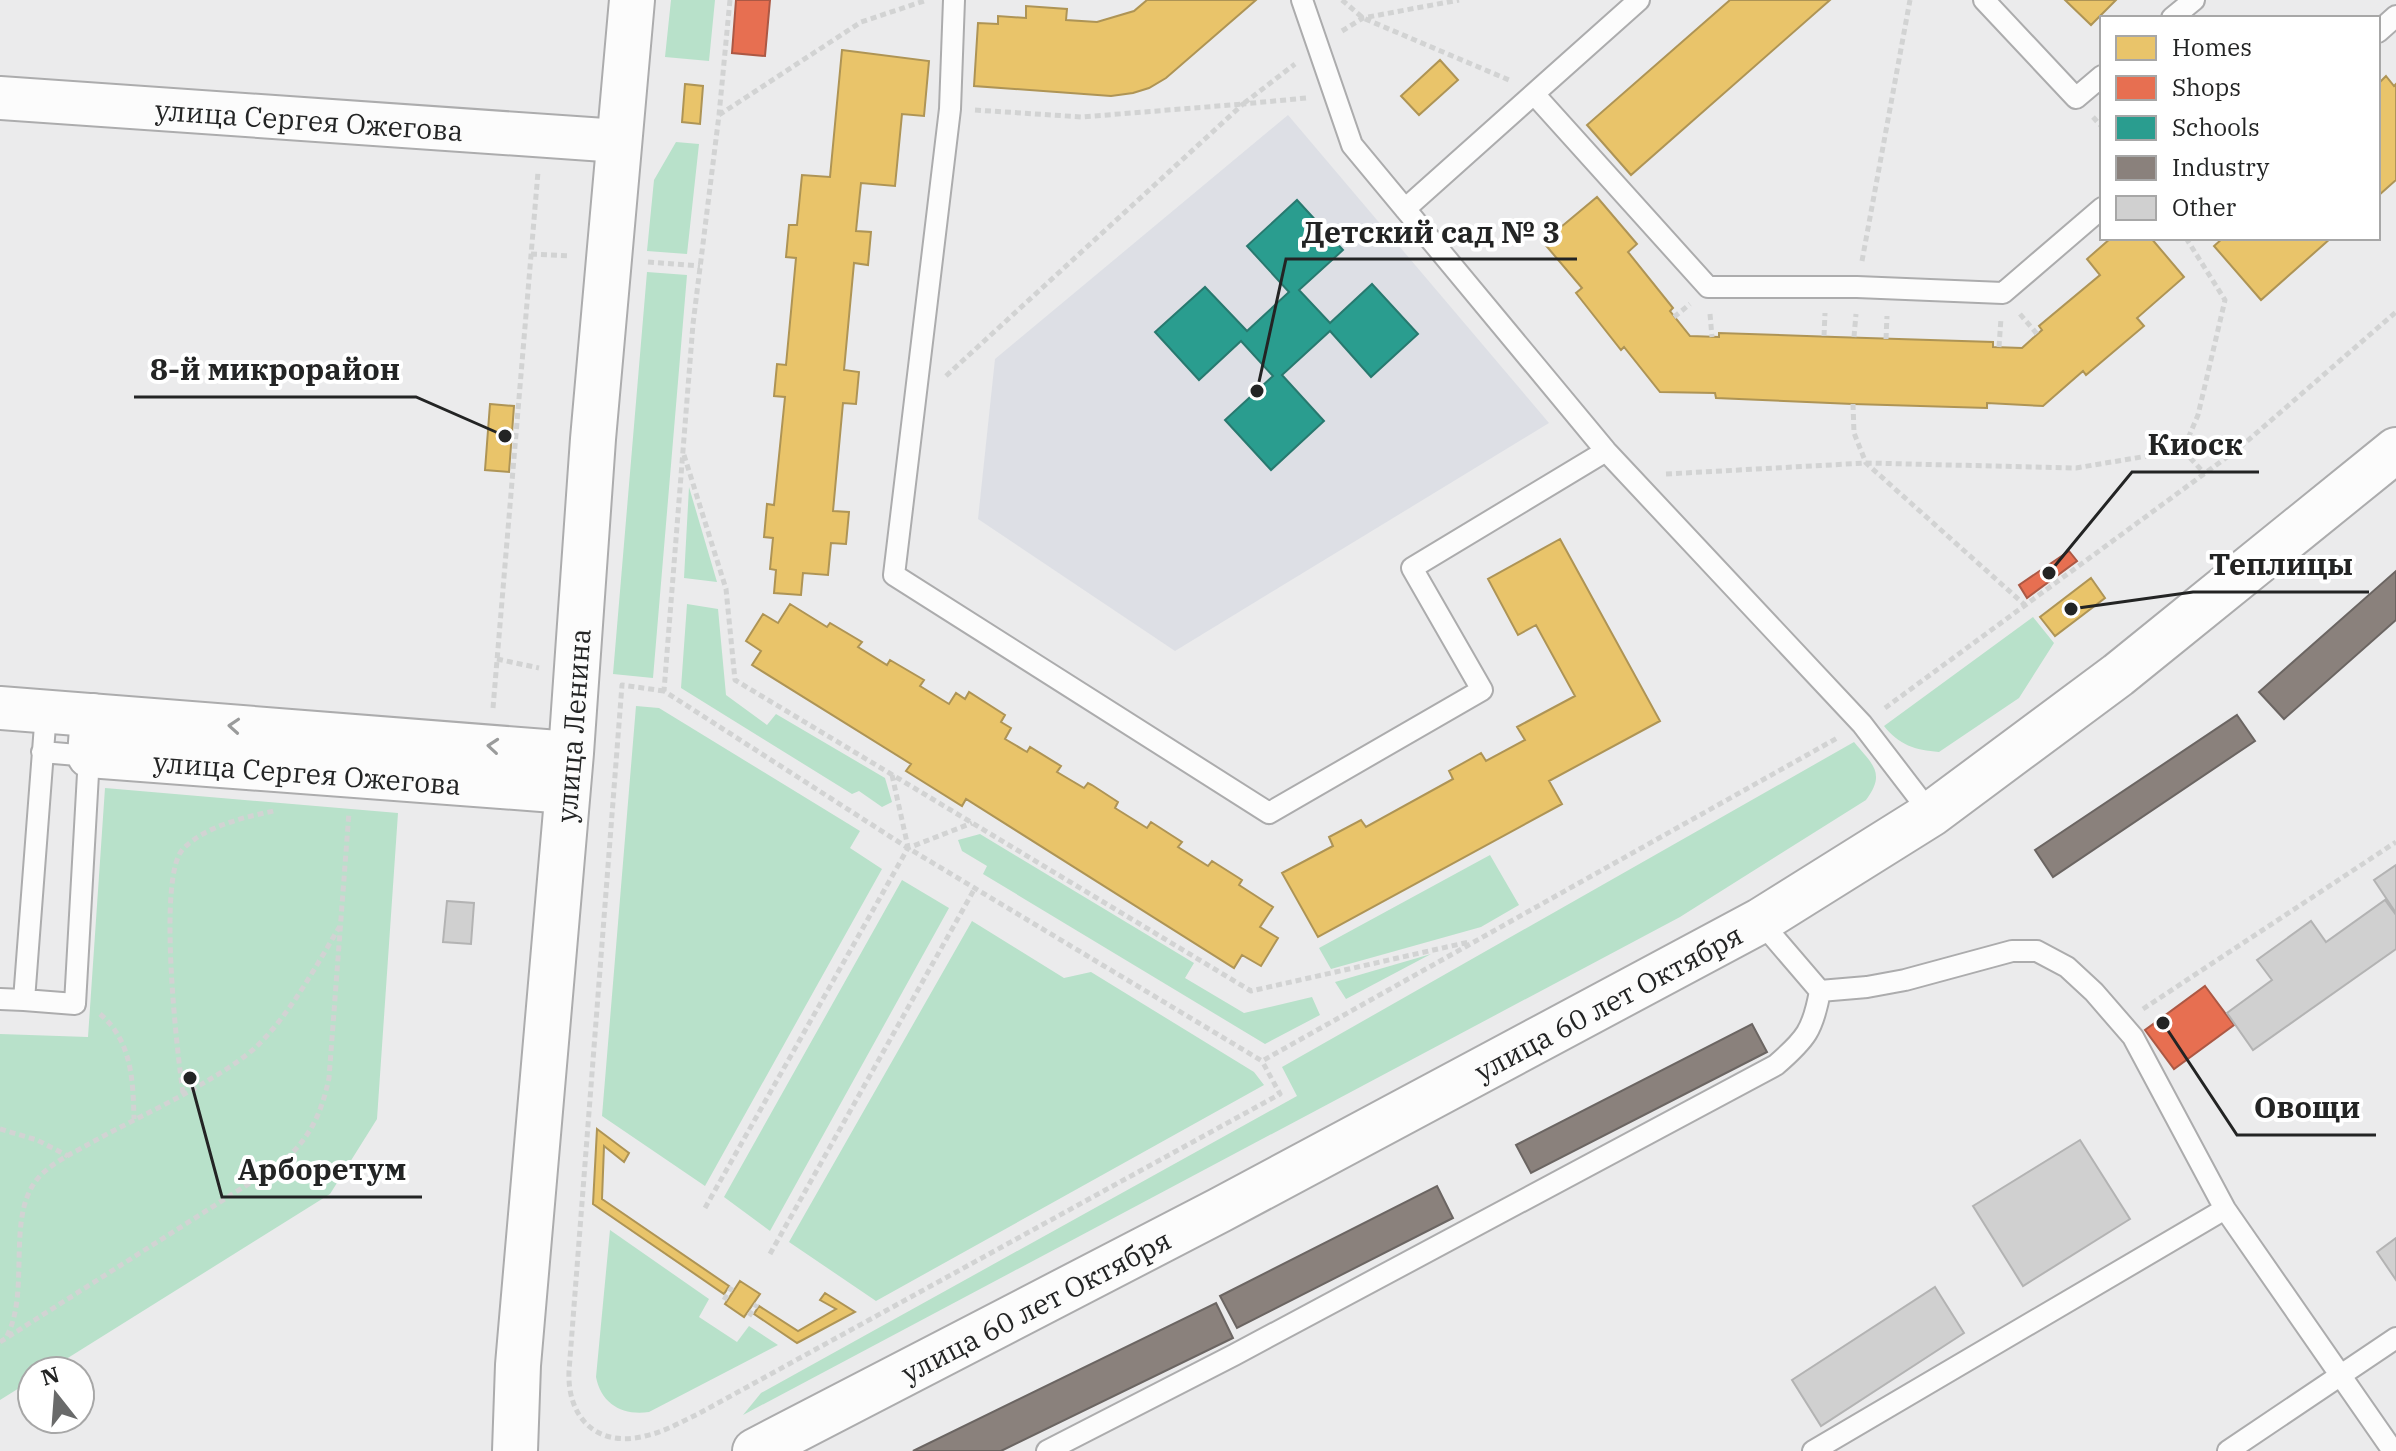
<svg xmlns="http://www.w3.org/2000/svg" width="2396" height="1451" font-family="'IBM Plex Serif',serif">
  <rect width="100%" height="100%" fill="#ebebec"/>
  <!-- built -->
  <path fill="#dddfe5" d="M1288,115L1549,423L1175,651L978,519L995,359Z"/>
  <!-- green -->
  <path fill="#b8e1ca" d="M671,0H715L709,61L665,57Z
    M676,142L699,144L687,254L647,251L654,180Z
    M647,272L687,275L653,678L613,674Z
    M689,487L717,582L684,578Z
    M687,604L718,609L726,695L767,725L776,714L885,778L892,802L882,807L859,791L852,794L681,688Z
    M2033,617L2054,643L2019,698L1939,752C1915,750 1899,745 1884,726Z
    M636,706L659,708L860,831L850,848L882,869L705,1186L602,1116Z
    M1854,742C1873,765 1886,773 1866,800L1680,917L743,1415L761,1393L1297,1096L1282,1067Z
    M105,788L398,813L377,1119L330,1194L47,1371H32V1380L0,1400V1034L88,1037Z
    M980,834L1194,963L1185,978L1244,1013L1312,997L1320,1015L1265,1044L983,874L987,866L962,851L958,840Z
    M1490,855L1519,905L1481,927L1331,969L1319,948Z
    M902,880L949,908L770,1231L724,1197Z
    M972,921L1064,978L1091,972L1254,1072L1264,1085L876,1301L789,1242Z
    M1431,954L1346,999L1335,982Z
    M610,1230L709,1299L699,1317L737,1342L749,1326L778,1345L649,1412C623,1416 601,1404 596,1377Z"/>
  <!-- homes -->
  <path fill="#e9c46a" stroke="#ae9455" stroke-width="2" d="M1147,0H1256L1166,78L1149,88L1133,93L1111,96L974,86L978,23L998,24V16L1026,18V6L1067,9L1066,20L1097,22L1134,11Z
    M1730,0H1830L1631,175L1587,125Z
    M2065,0H2116L2091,25Z
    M842,50L929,61L924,116L902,114L895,186L861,183L856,231L871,232L868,265L854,263L844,370L859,372L856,404L843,403L833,511L849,512L846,544L831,543L828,575L803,573L801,595L774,593L776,570L770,569L773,538L764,537L767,504L774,505L785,397L774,396L777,364L786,365L796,258L786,257L789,225H797L802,175L830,177Z
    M1440,60L1458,80L1419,115L1401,96Z
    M2386,76L2394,86L2396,84V180L2378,196V84Z
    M685,84L703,86L700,124L682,122Z
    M1597,197L1637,244L1628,252L1673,308L1670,311L1690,336L1719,337V333L1835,337L1993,342V347L2022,348L2042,330L2039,326L2100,275L2087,259L2111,238H2151L2184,277L2137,318L2144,326L2086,375L2083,371L2043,406L1987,403V408L1853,404L1716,398L1715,393L1660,392L1624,347L1621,350L1576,293L1582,288L1543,242Z
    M2223,238H2331L2261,300L2214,246Z
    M490,404L514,406L509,472L485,470Z
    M1560,539L1660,721L1549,781L1562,804L1318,937L1282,873L1333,846L1329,837L1361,820L1366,827L1453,779L1449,771L1481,753L1486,761L1525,740L1517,727L1575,696L1536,625L1518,635L1488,579Z
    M2091,578L2105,598L2055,636L2040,617Z
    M790,604L827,627L830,623L862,642L858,647L887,665L890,660L924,680L920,686L949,704L956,693L965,699L969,692L1005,715L1001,722L1011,728L1005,739L1027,752L1030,747L1061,766L1057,772L1084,788L1088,783L1092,785L1118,802L1115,808L1147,828L1151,822L1182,842L1178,847L1208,866L1212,861L1242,880L1239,885L1273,907L1260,927L1278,938L1261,966L1242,955L1234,968L966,799L962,806L906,771L911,764L752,665L761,651L746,641L763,614L778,623Z
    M597,1129L629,1153L624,1162L604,1146L602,1199L729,1286L724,1294L593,1204Z
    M740,1281L760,1294L744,1317L725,1304Z
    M825,1293L855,1312L797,1343L754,1314L759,1306L798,1331L836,1309L820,1300Z"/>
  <!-- shops -->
  <path fill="#e76f51" stroke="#ac5844" stroke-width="2" d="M736,0H770L765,56L732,53Z
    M2069,551L2077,561L2027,598L2019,585Z
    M2205,986L2234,1025L2174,1069L2145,1030Z"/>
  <!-- schools -->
  <path fill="#2a9d8f" stroke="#28796f" stroke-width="2" d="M1297,200L1343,250L1299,290L1330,323L1372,284L1418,334L1371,377L1330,331L1282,375L1324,421L1271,470L1225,420L1273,376L1241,341L1199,380L1155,332L1205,287L1247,331L1289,292L1247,246Z"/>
  <!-- industry -->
  <path fill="#8a817c" stroke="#6b6562" stroke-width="2" d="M2396,571V620L2284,719L2259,692Z
    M2237,715L2255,741L2053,877L2035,850Z
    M1752,1024L1767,1052L1531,1173L1516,1145Z
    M1437,1186L1453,1218L1237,1328L1220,1296Z
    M1216,1303L1233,1338L1001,1451H913Z"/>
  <!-- building -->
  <path fill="#d0d0d0" stroke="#b3b3b3" stroke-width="2" d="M2396,865V913L2374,880Z
    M2385,900L2396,915V949L2253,1050L2227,1013L2272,980L2257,960L2311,921L2326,942Z
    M447,901L474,903L471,944L443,942Z
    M2080,1140L2130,1219L2023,1286L1973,1206Z
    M2396,1238V1280L2377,1252Z
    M1935,1287L1964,1333L1821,1426L1792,1380Z"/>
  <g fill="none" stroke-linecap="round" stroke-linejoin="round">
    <defs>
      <path id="service" d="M954,0L950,109L894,575L1269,813L1482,690L1412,568L1606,451
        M1302,0L1352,145L1606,451L1862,724L1931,814
        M1984,0L2076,98L2102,76
        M2172,18L2194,0
        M2378,32L2396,16
        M1534,94L1708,287H1857L2003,293L2102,208
        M1405,209L1639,0
        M1820,991L1867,987L1905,980L2012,951H2037L2067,967L2094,992L2133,1037L2225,1209L2393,1451
        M0,999L24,1000L46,712
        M24,1000L75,1004L89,756L42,752
        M1047,1451L1234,1355L1776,1065C1806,1039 1813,1030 1820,991L1760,921
        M1813,1451L2225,1209
        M2228,1451L2396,1338"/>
      <g id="minor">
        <path id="s1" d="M0,98L619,141"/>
        <path d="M0,708L571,753"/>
        <path id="s2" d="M92,715L89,756L567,792"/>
      </g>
      <g id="secondary">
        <path id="s3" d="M515,1451L518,1365L571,753L593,439L632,0"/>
      </g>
      <g id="primary">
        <path id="s4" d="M755,1451L1220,1210L1760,921L1931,814L2118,675L2396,450"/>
      </g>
    </defs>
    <!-- service casing -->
    <use href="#service" stroke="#acacad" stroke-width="24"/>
    <!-- minor casing -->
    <use href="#minor" stroke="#acacad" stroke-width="46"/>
    <!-- secondary casing -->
    <use href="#secondary" stroke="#acacad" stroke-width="48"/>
    <!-- primary casing -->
    <use href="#primary" stroke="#acacad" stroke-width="48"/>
    <!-- path -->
    <path stroke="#d2d3d3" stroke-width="5" stroke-dasharray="6 4" stroke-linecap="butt" d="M730,0L719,115L693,324L664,691L908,848L1262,1061L1839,737
      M1342,0L1363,18L1509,80
      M1342,31L1363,18L1459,0
      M975,110L1082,117L1243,104L1295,64
      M719,115L861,22L927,0
      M2093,117L2102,127
      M2186,238L2225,300L2198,415L2183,450L2205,474
      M531,254L570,256
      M1862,261L1910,0
      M648,262L700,266
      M1710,314L1712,337
      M2020,314L2037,334
      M1674,317L1690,304
      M1824,336L1825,313
      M1854,337L1856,314
      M1886,339L1887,316
      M1999,347L2001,318
      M946,376L1243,104L1306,98
      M1853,404L1854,433L1866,463L2026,606
      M684,455L726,589L735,680L1251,991L1469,942
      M1666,474L1866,463L2076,468L2183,450
      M497,659L539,668
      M664,691L622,685L569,1371C567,1418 597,1448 645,1436C664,1432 681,1422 698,1414L1280,1094L1262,1061
      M493,708L538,172
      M1885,708L2238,449L2396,312
      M892,775L908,847
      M2143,1009L2396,842
      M100,1014C132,1041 133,1080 134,1119
      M183,1093C177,1052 157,876 183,849C205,826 245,817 274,811
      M0,1129L37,1140L68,1156
      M705,1208L908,848L972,823
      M770,1254L975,888
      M724,1300L732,1287
      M749,1316L757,1304
      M7,1336C30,1291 7,1221 35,1182C47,1165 71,1154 89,1144C128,1122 169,1104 207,1081C224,1071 243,1059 257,1046C291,1013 316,966 340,926
      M0,1342L283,1162C310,1137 321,1115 329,1078L349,812"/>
    <!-- service -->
    <use href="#service" stroke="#fcfcfc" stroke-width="20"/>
    <!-- minor -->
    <use href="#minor" stroke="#fcfcfc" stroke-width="42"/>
    <!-- secondary -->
    <use href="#secondary" stroke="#fcfcfc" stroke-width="44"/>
    <!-- primary -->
    <use href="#primary" stroke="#fcfcfc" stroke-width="44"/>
  </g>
  <!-- one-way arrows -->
  <defs><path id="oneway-chevron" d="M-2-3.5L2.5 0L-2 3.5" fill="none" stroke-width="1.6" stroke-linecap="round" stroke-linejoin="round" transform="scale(2)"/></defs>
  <g stroke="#9a9b9b">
    <use href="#oneway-chevron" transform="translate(234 726) rotate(-176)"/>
    <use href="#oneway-chevron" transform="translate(493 746) rotate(-175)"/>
  </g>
  <g text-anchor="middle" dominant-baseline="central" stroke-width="8" stroke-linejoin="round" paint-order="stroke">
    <!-- street labels -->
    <g font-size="28" fill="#232424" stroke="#fff">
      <text stroke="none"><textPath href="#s1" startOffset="310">улица Сергея Ожегова</textPath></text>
      <text stroke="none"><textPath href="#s3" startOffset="728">улица Ленина</textPath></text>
      <text stroke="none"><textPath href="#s2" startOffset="260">улица Сергея Ожегова</textPath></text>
      <text stroke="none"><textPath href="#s4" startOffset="964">улица 60 лет Октября</textPath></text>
      <text stroke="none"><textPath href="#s4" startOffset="316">улица 60 лет Октября</textPath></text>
    </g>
  </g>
  <!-- callouts -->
  <path fill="none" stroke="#232424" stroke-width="3" d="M1257 391L1286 259H1577M505 436L416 397H134M2049 573L2132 472H2259M2071 609L2193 592H2369M2163 1023L2237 1135H2376M190 1078L222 1197H422"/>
  <g fill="#232424" stroke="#fff" stroke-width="3">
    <circle cx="1257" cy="391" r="8"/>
    <circle cx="505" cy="436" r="8"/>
    <circle cx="2049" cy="573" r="8"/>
    <circle cx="2071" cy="609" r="8"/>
    <circle cx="2163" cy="1023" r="8"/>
    <circle cx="190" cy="1078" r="8"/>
  </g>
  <g font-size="30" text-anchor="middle" font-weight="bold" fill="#232424" stroke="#fff" stroke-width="8" stroke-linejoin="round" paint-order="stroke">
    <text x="1431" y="243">Детский сад № 3</text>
    <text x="275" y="380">8-й микрорайон</text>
    <text x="2195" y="455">Киоск</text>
    <text x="2281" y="575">Теплицы</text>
    <text x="2307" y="1118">Овощи</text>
    <text x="322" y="1180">Арборетум</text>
  </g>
  <!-- legend -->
  <rect x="2100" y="16" width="280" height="224" fill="#ffffff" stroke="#a7a7a7" stroke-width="2"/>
  <rect x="2116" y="36" width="40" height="24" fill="#e9c46a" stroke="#a7a7a7" stroke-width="2"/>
  <text x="2172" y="56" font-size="24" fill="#232424">Homes</text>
  <rect x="2116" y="76" width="40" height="24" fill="#e76f51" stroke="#a7a7a7" stroke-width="2"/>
  <text x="2172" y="96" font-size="24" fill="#232424">Shops</text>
  <rect x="2116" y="116" width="40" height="24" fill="#2a9d8f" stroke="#a7a7a7" stroke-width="2"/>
  <text x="2172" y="136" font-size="24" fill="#232424">Schools</text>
  <rect x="2116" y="156" width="40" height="24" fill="#8a817c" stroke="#a7a7a7" stroke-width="2"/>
  <text x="2172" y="176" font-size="24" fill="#232424">Industry</text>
  <rect x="2116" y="196" width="40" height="24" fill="#d0d0d0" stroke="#a7a7a7" stroke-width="2"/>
  <text x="2172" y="216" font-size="24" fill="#232424">Other</text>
  <!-- north arrow -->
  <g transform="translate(56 1395) rotate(343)"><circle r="38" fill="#ffffff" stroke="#a7a7a7" stroke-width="2"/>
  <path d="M0-6L14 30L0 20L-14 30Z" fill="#696a6a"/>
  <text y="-12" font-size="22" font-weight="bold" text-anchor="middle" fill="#232424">N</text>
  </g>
</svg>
